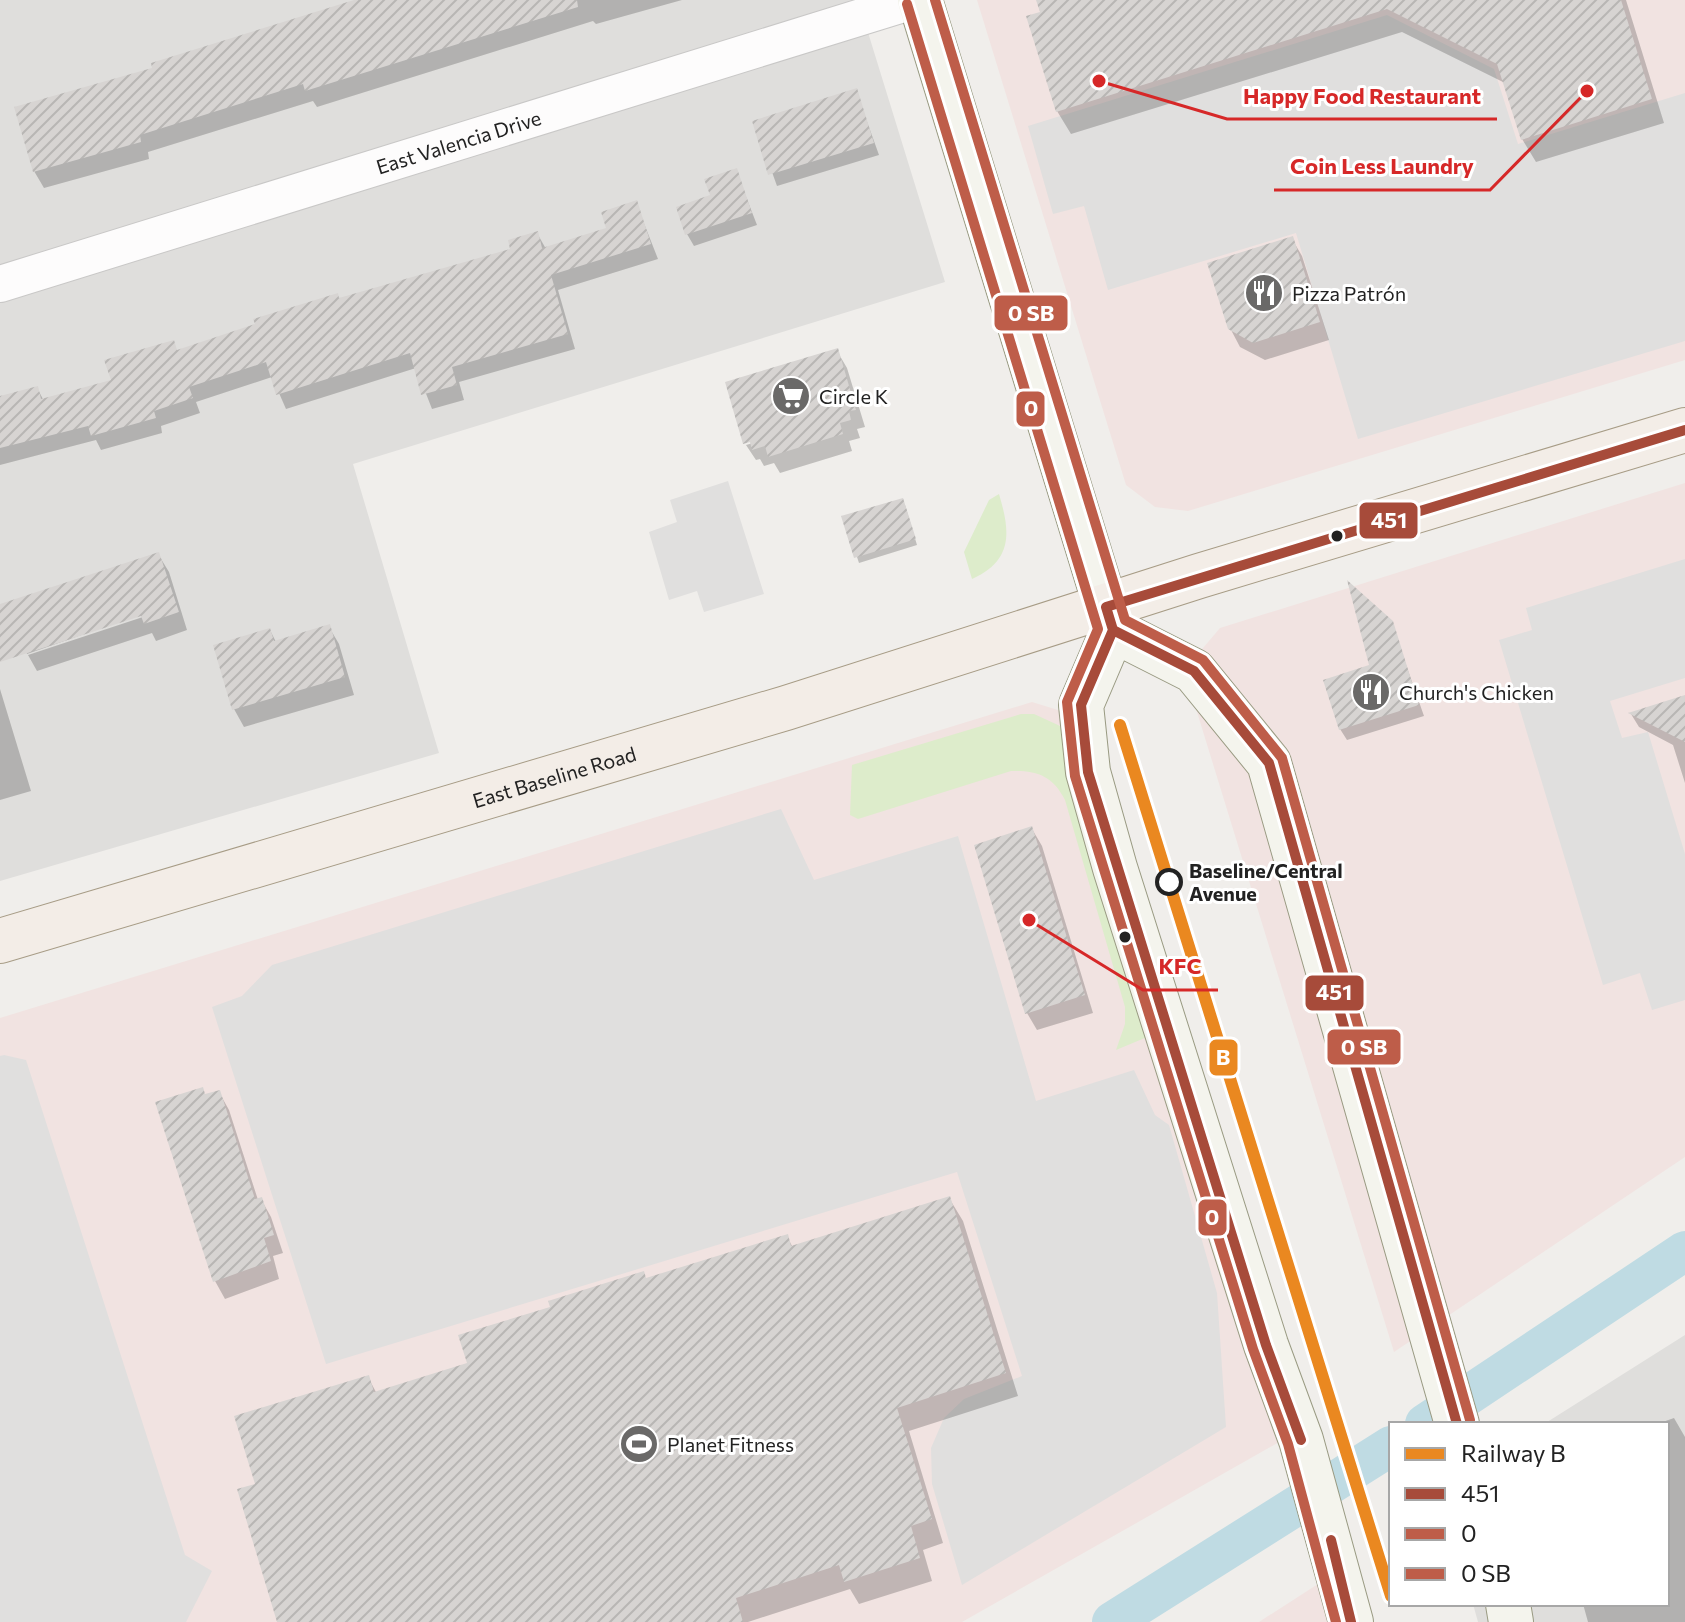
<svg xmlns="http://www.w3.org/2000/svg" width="1685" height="1622" font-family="Commissioner,sans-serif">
  <defs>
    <pattern id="building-hatch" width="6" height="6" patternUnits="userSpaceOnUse" patternTransform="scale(2)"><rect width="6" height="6" fill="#d7d4d2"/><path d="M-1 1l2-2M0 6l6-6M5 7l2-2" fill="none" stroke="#b8b6b4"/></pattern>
  </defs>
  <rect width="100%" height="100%" fill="#f0eeeb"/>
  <!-- residential -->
  <path fill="#dfdedc" d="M0,0H858L945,282L353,464L439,753L0,881Z
    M1685,1335V1622H1478L1473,1604H1667V1424H1544Z"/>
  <!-- commercial -->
  <path fill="#f1e3e1" d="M977,0H1685V360L1188,511L1155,507L1126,485Z
    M1685,483V1157L1394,1352L1193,699L1192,661L1220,628Z
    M1032,702L1058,710L1078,729L1295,1433L962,1622H0V1018Z
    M1335,1573L1345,1622H1259Z"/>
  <!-- grass -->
  <path fill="#ddeccb" d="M999,494C1010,531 1014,560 972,579L964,552L989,500Z
    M1021,714H1034L1071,731L1164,1030L1116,1050L1125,1024V1007L1065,800C1053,776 1037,770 1011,771L858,819L850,815L852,765Z"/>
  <!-- parking -->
  <path fill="#e0dfde" d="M1387,15L1494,69L1518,144L1685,93V341L1358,439L1296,233L1108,290L1084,206L1053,214L1028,126Z
    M728,481L764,594L704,612L697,591L669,600L649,532L677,522L670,500Z
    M1685,559V678L1610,701L1622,738L1648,732L1685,854V1000L1652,1010L1640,973L1603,985L1499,640L1532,630L1526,608Z
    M781,809L814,880L958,836L1036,1101L1134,1070L1155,1115L1169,1125L1217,1293L1226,1427L962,1585L932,1484L931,1448L944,1418L964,1399L1022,1376L957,1172L326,1364L212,1007L242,996L272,965Z
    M4,1055L26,1060L185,1555L212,1571L186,1622H0V1056Z"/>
  <!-- shadow -->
  <path fill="#0003" d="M359,0H682L596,24L593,21L317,107L313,101L148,152L149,159L44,188L34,171L155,69Z
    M1038,0H1626L1664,123L1536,162L1522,139L1505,83L1402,32L1071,134L1057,111Z
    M856,91L879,155L777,186L754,122Z
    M736,171L757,225L694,246L687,234L712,196Z
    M636,203L658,259L558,290L575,349L459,382L464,400L432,409L416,368L286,409L272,377L196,402L200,413L161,426L162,433L101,450L96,440L0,465V399L37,388L44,401L113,381L178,352L340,300L513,251L537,233L546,249L609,229Z
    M1292,239L1302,256L1329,340L1265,360L1240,347L1230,328Z
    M837,351L847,368L865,427L857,429L860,438L849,441L852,451L780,473L774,463L764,466L760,459L756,460L746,445L760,441L759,437L745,443L728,383Z
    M905,505L917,545L859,563L844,518Z
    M158,554L169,572L187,630L156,641L152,633L37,671L28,655L152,614L150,611L27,654L10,603Z
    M1391,622L1424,716L1347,740L1340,729Z
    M329,627L339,644L354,695L244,727L234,709L270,630L276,642Z
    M0,689L31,791L0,800Z
    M1685,696V783L1673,745L1639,727L1631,714Z
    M1032,829L1042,846L1093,1013L1037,1030L1027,1013Z
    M219,1092L229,1110L258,1200L261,1199L271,1217L283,1253L273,1256L279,1279L225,1299L215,1281L158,1103Z
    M949,1198L963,1221L1018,1396L909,1431L943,1543L923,1550L932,1581L859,1604L850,1589L748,1622H280L257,1485L368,1377L377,1394L469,1365L646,1280L787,1236L793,1248Z
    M1674,1418L1685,1437V1622H1588L1583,1604H1667V1424H1657Z"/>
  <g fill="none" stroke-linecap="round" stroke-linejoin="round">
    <!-- canal -->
    <path stroke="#bfdbe3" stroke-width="40" d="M1425,1424L1685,1251
      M1112,1622L1391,1446"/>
  </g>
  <!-- building -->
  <path fill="url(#building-hatch)" d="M354,0H577L578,7L305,91L303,84L140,135L141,142L33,172L14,107L152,68L151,63Z
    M1036,0H1621L1652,99L1521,140L1497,64L1387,9L1056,112L1026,16L1040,12Z
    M857,88L874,143L768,175L752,121Z
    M737,168L752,213L685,235L676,207L710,195L704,179Z
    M637,200L651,244L551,275L568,334L452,367L457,385L421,395L410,353L276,395L266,362L189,387L193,398L154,411L156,418L91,436L88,426L0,448V396L38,386L41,399L111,380L104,360L174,340L177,350L255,324L253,319L338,293L339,298L510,249L508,240L538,231L542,248L606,228L601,212Z
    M1293,236L1320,322L1253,343L1228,329L1207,263Z
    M838,348L856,410L849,411L851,420L840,423L843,434L768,457L765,446L752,450L750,442L743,444L725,382Z
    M903,498L916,539L854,558L841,516Z
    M159,552L179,612L144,624L141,616L0,662V604Z
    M1347,580L1393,621L1419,705L1339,730L1323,680L1369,665Z
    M330,624L345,677L232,710L213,645L270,628L274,641Z
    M1685,695V742L1628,713Z
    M1032,826L1085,995L1025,1014L974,845Z
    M203,1087L205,1094L220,1090L255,1199L262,1197L274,1235L264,1238L271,1261L213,1282L155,1102Z
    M950,1196L1006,1373L897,1408L932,1519L911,1526L920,1558L844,1582L839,1565L736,1598L743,1622H277L237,1489L255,1484L234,1416L369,1375L374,1392L467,1363L458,1335L550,1307L548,1301L644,1271L646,1278L788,1234L791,1246Z"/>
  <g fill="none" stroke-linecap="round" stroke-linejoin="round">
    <defs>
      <g id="street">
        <path id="s1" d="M0,284L916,0"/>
      </g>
      <path id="secondary" d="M920,0L1113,630L1081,705L1088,772L1115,868L1266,1345L1301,1440L1351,1622
        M1113,630L1194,671L1269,763L1457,1424
        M1508,1604L1511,1622"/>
      <g id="primary">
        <path id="s2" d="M0,941L786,708L1199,576L1685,430"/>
      </g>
    </defs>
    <!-- street casing -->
    <use href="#street" stroke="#c9c8c7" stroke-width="38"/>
    <!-- secondary casing -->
    <use href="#secondary" stroke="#999a82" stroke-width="46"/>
    <!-- primary casing -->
    <use href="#primary" stroke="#a79c86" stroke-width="46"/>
    <!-- street -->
    <use href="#street" stroke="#fdfcfc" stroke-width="36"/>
    <!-- secondary -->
    <use href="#secondary" stroke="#f4f4ed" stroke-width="44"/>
    <!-- primary -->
    <use href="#primary" stroke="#f3ede7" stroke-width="44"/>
    <defs>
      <path id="bus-1" d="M1113,630L1194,671L1269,763L1457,1424
        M1301,1440L1266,1345L1088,772L1081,705L1113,630L1106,607L1685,430
        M1331,1540L1351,1622"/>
      <path id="bus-2" d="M907,4L1098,629L1067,702L1075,776L1253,1349L1288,1444L1336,1622"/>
      <path id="bus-3" d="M935,0L1125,620L1203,660L1282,758L1470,1420"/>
    </defs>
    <!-- bus-1 casing -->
    <use href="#bus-1" stroke="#fff" stroke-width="16"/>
    <!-- bus-2 casing -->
    <use href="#bus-2" stroke="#fff" stroke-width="16"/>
    <!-- bus-3 casing -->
    <use href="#bus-3" stroke="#fff" stroke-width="16"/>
    <!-- bus-1 -->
    <use href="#bus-1" stroke="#a74b3a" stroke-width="10"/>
    <!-- bus-2 -->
    <use href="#bus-2" stroke="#be5d49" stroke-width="10"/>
    <!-- bus-3 -->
    <use href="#bus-3" stroke="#be5d49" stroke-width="10"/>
    <defs>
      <path id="rail-1" d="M1120,725L1391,1596"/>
    </defs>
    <!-- rail-1 casing -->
    <use href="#rail-1" stroke="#fff" stroke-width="18"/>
    <!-- rail-1 -->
    <use href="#rail-1" stroke="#ea8820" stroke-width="12"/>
  </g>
  <!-- icons -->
  <defs>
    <symbol id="restaurant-disc" viewBox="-11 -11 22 22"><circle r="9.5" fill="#6a6968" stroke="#fff"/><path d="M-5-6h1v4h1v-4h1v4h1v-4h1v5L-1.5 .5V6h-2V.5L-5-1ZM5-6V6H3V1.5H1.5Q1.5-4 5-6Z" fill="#fff"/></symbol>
    <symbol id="supermarket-disc" viewBox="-11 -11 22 22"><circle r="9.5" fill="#6a6968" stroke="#fff"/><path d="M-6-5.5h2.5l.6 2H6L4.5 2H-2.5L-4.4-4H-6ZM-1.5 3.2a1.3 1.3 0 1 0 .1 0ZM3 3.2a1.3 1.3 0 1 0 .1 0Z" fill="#fff"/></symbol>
    <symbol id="stadium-disc" viewBox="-11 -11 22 22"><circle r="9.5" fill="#6a6968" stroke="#fff"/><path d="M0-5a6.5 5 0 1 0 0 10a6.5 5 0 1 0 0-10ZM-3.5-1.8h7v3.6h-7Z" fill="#fff"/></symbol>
  </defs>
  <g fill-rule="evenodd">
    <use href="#restaurant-disc" x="1242" y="271" width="44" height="44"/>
    <use href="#supermarket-disc" x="769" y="374" width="44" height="44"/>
    <use href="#restaurant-disc" x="1349" y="670" width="44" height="44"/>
    <use href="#stadium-disc" x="617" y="1422" width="44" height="44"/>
  </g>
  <!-- markers -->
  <g fill="#222" stroke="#fff" stroke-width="3">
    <circle cx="1337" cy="536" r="7"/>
    <circle cx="1125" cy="937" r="7"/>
  </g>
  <circle fill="#fff" stroke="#222" stroke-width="4" cx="1169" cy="882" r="12"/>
  <g text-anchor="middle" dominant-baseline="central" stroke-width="6" stroke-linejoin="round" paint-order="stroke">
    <!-- street labels -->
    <g font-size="20" fill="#222" stroke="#fff">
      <text stroke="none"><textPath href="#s1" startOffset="480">East Valencia Drive</textPath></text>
      <text stroke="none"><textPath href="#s2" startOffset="578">East Baseline Road</textPath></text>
    </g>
    <!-- poi labels -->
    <g font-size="20" fill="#222" stroke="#fff" text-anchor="start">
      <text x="1292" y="293">Pizza Patrón</text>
      <text x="819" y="396">Circle K</text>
      <text x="1399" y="692">Church's Chicken</text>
      <text x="667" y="1444">Planet Fitness</text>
    </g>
    <!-- stop labels -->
    <g font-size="20" font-weight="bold" fill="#222" stroke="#fff" text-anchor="start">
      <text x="1189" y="870">Baseline/Central<tspan x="1189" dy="23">Avenue</tspan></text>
    </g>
  </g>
  <!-- callouts -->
  <path fill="none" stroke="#d62828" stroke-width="3" d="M1099 81L1227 119H1497M1587 91L1490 190H1274M1029 920L1143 990H1218"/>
  <g fill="#d62828" stroke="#fff" stroke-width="3">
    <circle cx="1099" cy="81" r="8"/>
    <circle cx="1587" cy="91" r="8"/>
    <circle cx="1029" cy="920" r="8"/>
  </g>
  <g font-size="22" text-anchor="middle" font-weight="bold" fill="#d62828" stroke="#fff" stroke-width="6" stroke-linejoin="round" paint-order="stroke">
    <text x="1362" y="104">Happy Food Restaurant</text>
    <text x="1382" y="174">Coin Less Laundry</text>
    <text x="1180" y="974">KFC</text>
  </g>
  <g stroke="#fff" stroke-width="3">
    <rect x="993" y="294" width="76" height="38" rx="8" fill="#be5d49"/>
    <rect x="1015" y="390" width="31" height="38" rx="8" fill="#be5d49"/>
    <rect x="1358" y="501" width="61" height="39" rx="8" fill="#a74b3a"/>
    <rect x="1304" y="974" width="61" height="38" rx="8" fill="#a74b3a"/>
    <rect x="1326" y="1028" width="76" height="38" rx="8" fill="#be5d49"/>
    <rect x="1208" y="1038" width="31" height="39" rx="8" fill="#ea8820"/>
    <rect x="1197" y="1198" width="31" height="39" rx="8" fill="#be5d49"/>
  </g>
  <g font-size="22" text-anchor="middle" font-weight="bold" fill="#fff">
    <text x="1031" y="321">0 SB</text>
    <text x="1031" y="416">0</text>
    <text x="1389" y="528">451</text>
    <text x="1334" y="1000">451</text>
    <text x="1364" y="1055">0 SB</text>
    <text x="1223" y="1065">B</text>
    <text x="1212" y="1225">0</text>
  </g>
  <!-- legend -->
  <rect x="1389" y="1422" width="280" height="184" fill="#ffffff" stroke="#a7a7a7" stroke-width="2"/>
  <rect x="1405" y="1448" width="40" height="12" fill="#ea8820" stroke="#a7a7a7" stroke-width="2"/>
  <text x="1461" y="1462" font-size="24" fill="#222222">Railway B</text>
  <rect x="1405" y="1488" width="40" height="12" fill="#a74b3a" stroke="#a7a7a7" stroke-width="2"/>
  <text x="1461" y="1502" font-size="24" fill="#222222">451</text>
  <rect x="1405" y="1528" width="40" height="12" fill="#be5d49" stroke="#a7a7a7" stroke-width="2"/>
  <text x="1461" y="1542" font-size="24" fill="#222222">0</text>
  <rect x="1405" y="1568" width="40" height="12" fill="#be5d49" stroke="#a7a7a7" stroke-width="2"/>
  <text x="1461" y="1582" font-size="24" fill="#222222">0 SB</text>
</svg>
